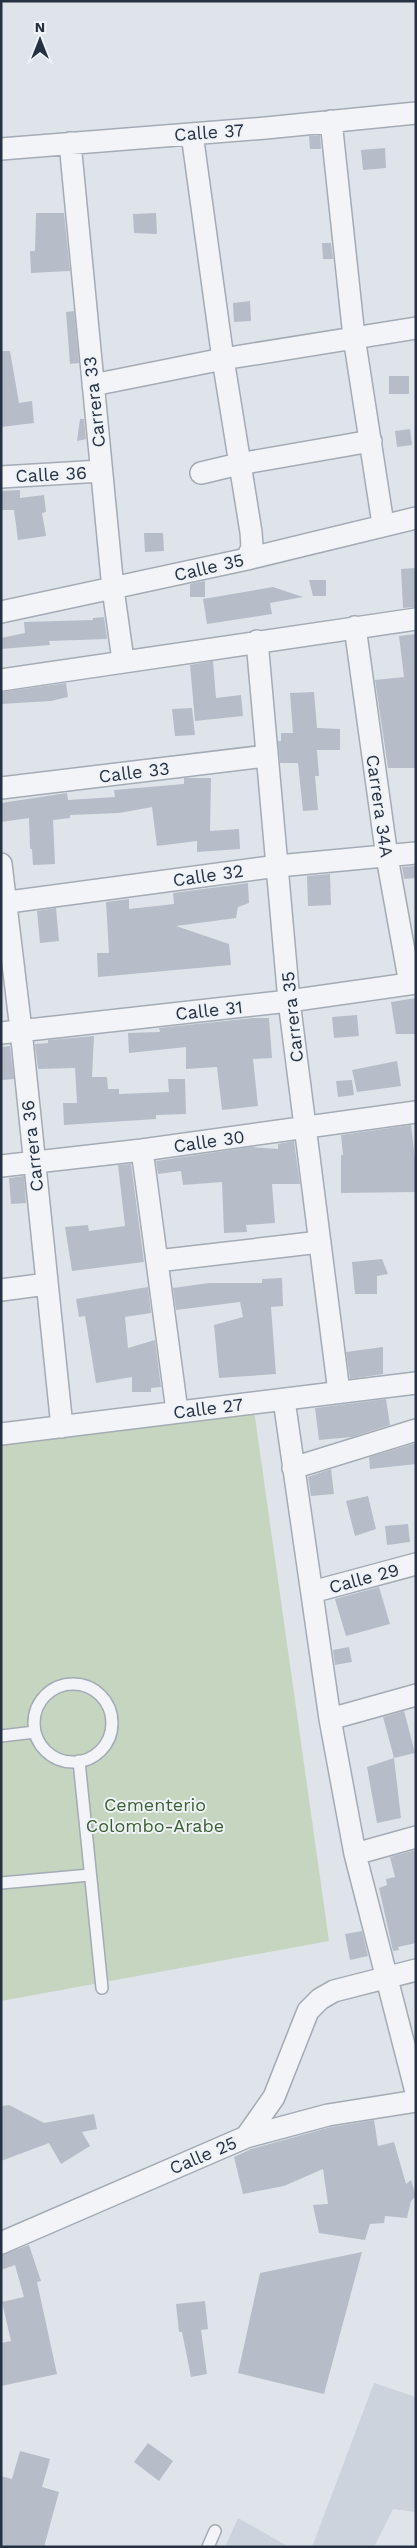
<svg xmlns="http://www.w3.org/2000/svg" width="417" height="2548" font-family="'Work Sans',sans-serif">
  <rect width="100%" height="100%" fill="#dfe4ea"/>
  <!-- built -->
  <path fill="#cdd3dc" d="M374,2383L416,2397V2512L393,2509L374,2547H312Z
    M238,2518L289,2547H225Z"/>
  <!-- green -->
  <path fill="#c5d5bf" d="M254,1410L329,1941L1,2001V1441Z"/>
  <!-- building -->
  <path fill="#b6bdc8" d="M320,135L321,149H310L309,136Z
    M385,148L386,168L363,170L361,150Z
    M36,213H64L70,271L31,273L30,251H35Z
    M156,213L157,234L134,233L133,214Z
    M322,243H331L333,259H323Z
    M250,301L251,321L234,322L233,303Z
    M74,311L79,363L70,364L66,312Z
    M1,351H10L19,403L32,401L34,423L1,427Z
    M389,376H409V394H389Z
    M80,419H84L86,439L77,441Z
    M410,429L412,445L397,447L395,431Z
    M20,490V498L44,495L46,512L42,513L46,536L18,540L14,510H1V491Z
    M144,533H163L164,551L145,552Z
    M416,568V607L403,608L401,569Z
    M309,580H326V596H313Z
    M205,581V597H190V584Z
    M273,587L303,597L270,603L272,614L207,624L203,599Z
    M104,617L107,639L49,641L50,645L1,649V638L25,633L24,622L93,620V618Z
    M416,634V768H388L375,680L404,677L399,636Z
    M213,661L216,698L241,695L243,716L195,721L190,665Z
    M66,683L68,697L51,701L1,704V692Z
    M314,692L317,728L340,729V750H317L319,776H315L318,810L303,811L298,763H280L278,741H281V733H293L290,693Z
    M192,708L195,735L175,736L172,709Z
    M184,778H211L210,831L239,829L240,849L197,852V841L157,846L152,807L119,813L70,815V818L53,820L55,864L33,865L32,849H30L29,818L1,822V803L67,793L68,800L115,797L114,790L184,784Z
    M416,866V878L404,879L402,867Z
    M330,874L331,905L308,906L307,876Z
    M248,883L249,903L238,907L236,918L176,926L229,944L231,965L98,977L97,953H109L106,902L129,899V909L174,904L173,893Z
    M56,908L59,941L40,943L37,911Z
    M416,998V1034H396L391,1002Z
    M357,1015L359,1036L334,1038L332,1017Z
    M253,1018H269L272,1058L253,1059L258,1106L222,1110L217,1067L186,1069V1047L129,1053L128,1033L160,1032L159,1028Z
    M94,1036L92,1077H107L108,1089H119V1094L169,1092L168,1079H185L186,1114L156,1115V1119L64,1125L63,1103H77L75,1068L38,1069L35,1044L48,1043V1040Z
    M10,1046L14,1079L2,1080L1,1047Z
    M397,1061L401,1086L357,1092L352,1070Z
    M352,1080L354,1095L338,1097L336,1081Z
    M411,1125L416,1168V1192L341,1193V1155H343L341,1135Z
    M294,1141L300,1184H272L275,1223L246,1225L247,1232L224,1233L222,1182L183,1185L181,1171L158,1174L156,1161L251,1147L278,1149V1144Z
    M131,1164L144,1262L72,1271L65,1227L88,1225L89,1231L125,1226L118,1165Z
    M24,1176L26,1203L11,1204L9,1178Z
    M382,1259L388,1274L377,1276V1294H355L352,1262Z
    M282,1278L283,1306L271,1307L276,1374L219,1378L214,1325L243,1317L240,1302L176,1310L173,1288L209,1283H262V1279Z
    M148,1287L151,1313L125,1317L128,1348L155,1340L161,1387L151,1388V1392H132V1377L96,1383L85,1316L79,1317L76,1299Z
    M383,1347V1374L350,1379L346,1352Z
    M386,1399L390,1425L352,1437L319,1440L315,1408Z
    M416,1443V1464L370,1469L369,1457Z
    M331,1469L334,1494L311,1496L308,1477Z
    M368,1496L376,1529L355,1536L346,1501Z
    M408,1524L410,1542L387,1545L385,1526Z
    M379,1587L390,1624L346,1636L335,1599Z
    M349,1647L352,1662L335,1665L333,1650Z
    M404,1711L415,1753L394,1758L383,1717Z
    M394,1758L401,1818L377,1823L367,1767Z
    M416,1850V1943L398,1947L399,1950L393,1951L379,1888L387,1885L386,1879L395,1877L390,1857Z
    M362,1931L368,1956L350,1960L345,1934Z
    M9,2105L44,2123L94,2114L97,2129L82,2132L90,2146L61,2164L49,2143L1,2161V2106Z
    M374,2120L378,2146L394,2142L406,2184L411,2180L416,2196L411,2201L407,2218L385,2216L384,2223L370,2224L365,2240L319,2233L313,2205L328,2204L323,2169L284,2186L243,2194L234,2157L251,2149L331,2127Z
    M29,2245L41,2281L37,2282L57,2374L1,2386V2343L11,2341L2,2302L24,2297L15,2265L1,2270V2255Z
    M362,2252L324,2394L238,2373L260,2273Z
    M205,2301L208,2329L201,2330L207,2374L191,2377L182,2332H179L176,2304Z
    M148,2443L173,2461L159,2481L134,2462Z
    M20,2451L50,2459L42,2487L59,2492L44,2547H1V2476L12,2479Z"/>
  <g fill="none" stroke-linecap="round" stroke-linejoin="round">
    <defs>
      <path id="lane" d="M34 1723a39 39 0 1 1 78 0a39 39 0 1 1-78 0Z
        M1,1736L35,1732
        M79,1761L102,1988
        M1,1883L90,1875
        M208,2547L215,2531"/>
      <path id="street" d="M331,121L354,337L383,524
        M192,134L223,359L251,532L252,547L247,559
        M70,143L113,589L123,660
        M1,149L266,128L416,113
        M93,385L223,359L416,328
        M201,473L239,464L371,441
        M1,477L101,471
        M1,612L247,559L416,518
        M355,627L387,857L410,984
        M257,641L289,1001L339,1392
        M1,680L416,619
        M1,788L266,756
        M1,864L21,1030L62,1427
        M1,903L278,866L416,853
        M1,1033L289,1001L416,983
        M142,1150L177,1411
        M1,1166L142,1150L416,1112
        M157,1261L320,1242
        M1,1290L47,1284
        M284,1400L330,1719L355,1854L416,2092
        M1,1434L416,1383
        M293,1468L416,1430
        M312,1592L416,1564
        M330,1719L416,1695
        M355,1854L416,1837
        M246,2137L274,2097L308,2011L320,1999L334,1991L416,1970
        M1,2243L246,2137L328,2115L416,2101"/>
    </defs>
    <!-- lane casing -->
    <use href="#lane" stroke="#a4abb5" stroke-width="14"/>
    <!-- street casing -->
    <use href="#street" stroke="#a4abb5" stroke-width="24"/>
    <!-- lane -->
    <use href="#lane" stroke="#f2f4f8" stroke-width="11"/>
    <!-- street -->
    <use href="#street" stroke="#f2f4f8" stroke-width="21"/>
  </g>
  <g text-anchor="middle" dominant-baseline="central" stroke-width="4" stroke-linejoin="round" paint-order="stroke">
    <!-- street labels -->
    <g font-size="18" fill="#263143" stroke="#eff3f7">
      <text transform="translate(209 132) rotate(-4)">Calle 37</text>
      <text transform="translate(94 402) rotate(-96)">Carrera 33</text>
      <text transform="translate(51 474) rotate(-3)">Calle 36</text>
      <text transform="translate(209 567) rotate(-13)">Calle 35</text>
      <text transform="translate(134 772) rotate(-7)">Calle 33</text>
      <text transform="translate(380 806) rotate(82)">Carrera 34A</text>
      <text transform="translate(208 875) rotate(-8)">Calle 32</text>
      <text transform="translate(209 1010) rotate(-6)">Calle 31</text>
      <text transform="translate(292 1017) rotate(-96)">Carrera 35</text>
      <text transform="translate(209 1141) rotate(-8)">Calle 30</text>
      <text transform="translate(32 1146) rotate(-96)">Carrera 36</text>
      <text transform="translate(208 1408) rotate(-7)">Calle 27</text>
      <text transform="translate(364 1578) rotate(-15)">Calle 29</text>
      <text transform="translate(203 2155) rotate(-23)">Calle 25</text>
    </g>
    <!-- park labels -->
    <g font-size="18" fill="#3c6032" stroke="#eff3f7">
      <text x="155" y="1804">Cementerio<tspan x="155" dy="21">Colombo-Arabe</tspan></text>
    </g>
  </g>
  <!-- border -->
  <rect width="417" height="2548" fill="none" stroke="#263143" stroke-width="5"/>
  <!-- north arrow -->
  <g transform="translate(40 40)" stroke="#eff3f7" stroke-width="4" paint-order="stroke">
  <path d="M0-4L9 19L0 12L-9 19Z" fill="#263143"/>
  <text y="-8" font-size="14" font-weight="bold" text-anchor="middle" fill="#263143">N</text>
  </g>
</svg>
